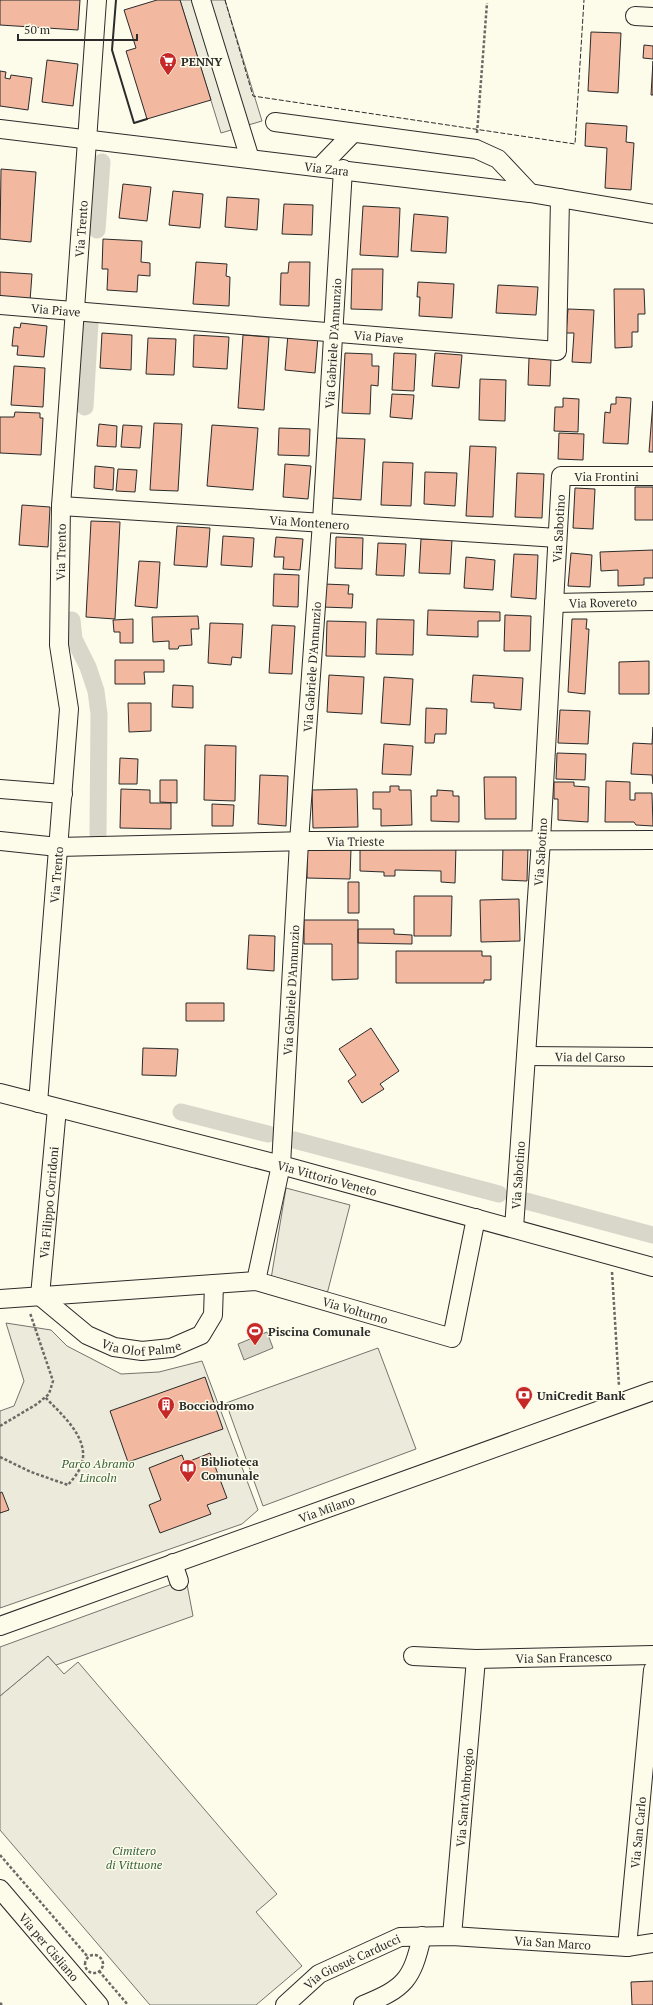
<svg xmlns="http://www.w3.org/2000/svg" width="653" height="2005" font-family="'PT Serif',serif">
  <rect width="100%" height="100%" fill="#fdfbea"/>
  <!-- green -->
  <path fill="#ecebdb" stroke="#74746e" d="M286,1188L350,1205L327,1294L271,1279Z
    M6,1323L51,1330L67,1346L121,1374L159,1372L202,1361L258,1510L242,1524L0,1608V1411L14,1406L24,1381Z
    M378,1348L416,1449L263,1506L226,1403Z
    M48,1656L64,1674L78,1662L277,1894L256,1912L302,1966L256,2005H150L0,1830V1696Z"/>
  <!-- parking -->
  <path fill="#eceadb" stroke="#74746e" d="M180,0H225L262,121L221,133Z
    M186,1579L193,1616L56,1665L48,1656L0,1696V1647Z"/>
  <!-- water -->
  <path fill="#d8d7c9" stroke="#74746e" d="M267,1332L273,1348L244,1360L238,1344Z"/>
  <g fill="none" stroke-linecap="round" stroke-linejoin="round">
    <!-- canal -->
    <path stroke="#d8d7c9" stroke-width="17" d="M97,230L102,162
      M85,407L90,322
      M72,620L74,639L88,667L96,691L99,714L98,834
      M181,1112L268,1134
      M294,1140L499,1194
      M526,1201L653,1235"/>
  </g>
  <!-- building -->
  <path fill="#f2b8a0" stroke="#2b2b2b" d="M0,0H80L78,30L0,25Z
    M157,0H180L211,100L147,119L126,51L136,48L124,10Z
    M591,32L621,33L618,93L588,91Z
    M644,45L653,46V59L643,58Z
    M47,60L78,64L73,106L42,102Z
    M653,61V95H651Z
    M0,71L6,72L5,78L10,79L11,75L32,78L28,110L0,106Z
    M586,123L627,126L626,142L634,143L631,190L605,188L607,148L585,146Z
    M1,169L36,172L31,242L0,239Z
    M123,184L151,187L147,221L119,218Z
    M173,191L203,194L200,228L169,225Z
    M227,197L259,199L257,230L225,227Z
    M284,204L313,205L312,235L282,234Z
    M363,206L400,208L398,257L360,255Z
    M414,214L448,217L446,253L411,251Z
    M103,239L142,241L141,262L150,263V276L138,275L137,292L107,290L108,269H102Z
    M196,262L227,264L226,276L230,277L229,306L193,304Z
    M289,262H310L309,306L280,305L281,273H288Z
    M352,269H383L382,310L351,309Z
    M0,272L32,274L30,301L0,300Z
    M418,282L454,284L452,318L419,316L420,297H417Z
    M498,285L538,287L536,315L496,313Z
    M614,289H644L645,314H638V332H632V347L615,348Z
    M568,309L594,310L591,363L572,362L574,333H566Z
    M21,323L47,326L44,357L17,355L18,346H12L14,327L20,328Z
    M102,333L132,335L131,370L100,368Z
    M288,334L318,337L315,373L285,370Z
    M194,335L229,337L227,369L193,367Z
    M243,335L269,337L264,410L238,408Z
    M148,338L176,339L174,375L146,374Z
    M345,353L372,354V366H379L378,386L371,385L370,414L342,413Z
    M394,353L416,354L414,391L392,390Z
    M435,353L462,355L459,388L432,386Z
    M529,358L551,359L550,386L528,385Z
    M14,366L45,368L43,407L11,405Z
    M480,379L506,380L505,421L479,420Z
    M392,394L414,395L412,419L390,417Z
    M616,397L631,398L628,444L603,443L605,412L610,413L611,404H616Z
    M563,398L579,399L578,432L554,431L555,407H563Z
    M653,401V452H649Z
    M15,412L40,413V418H43L41,455L0,453V417H14Z
    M154,423L182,424L178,491L150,490Z
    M99,424L117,426L116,447L97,446Z
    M123,425L142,426L140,448L121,447Z
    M212,425L258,428L253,490L207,486Z
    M279,428L310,429L309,456L278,455Z
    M559,433L584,434L583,460L558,459Z
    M336,438L365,439L361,500L332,498Z
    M470,446L496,447L493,517L466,516Z
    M383,462L413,463L411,506L381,505Z
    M285,464L311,466L308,499L283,497Z
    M95,466L114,468L113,490L94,488Z
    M118,469L137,470L135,492L116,491Z
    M425,472L457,473L455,506L424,504Z
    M517,473L544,474L542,518L515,517Z
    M635,487H653V520H635Z
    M575,488L595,489L593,529L573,528Z
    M22,505L50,507L48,547L19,545Z
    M91,521L120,522L115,619L86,617Z
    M177,526L210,528L207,567L174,565Z
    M223,536L254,538L252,567L221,565Z
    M276,537L303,539L300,570L283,569L284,557H274Z
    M336,537L363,538L362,569L335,568Z
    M421,539L452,540L450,574L419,573Z
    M378,543L406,544L404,576L376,575Z
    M653,550V578H644V585L618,586V570L601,571L600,552Z
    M571,553L592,555L590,587L568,586Z
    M514,554L538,555L536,599L511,597Z
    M466,557L495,560L493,590L464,588Z
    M139,561L160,562L157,608L135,606Z
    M274,574L299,575L298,607L273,606Z
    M324,584L349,585L348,594H353L352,608L322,607Z
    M428,610L500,612V621H478V637L427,635Z
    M505,615L531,616L530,651H504Z
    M198,616L199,629H191L192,645L179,646L178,649H169V641L153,642L152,617Z
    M133,619V643H120V632H114L113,620Z
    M377,619L414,620L413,655L376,654Z
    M572,619H587L586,629H589L585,694L568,692Z
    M327,621L366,622L365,657L326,656Z
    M210,623L243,624L241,658L232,657L231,665L208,663Z
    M272,625L295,626L292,674L269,673Z
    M115,660H164V672H144L145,684H115Z
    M649,661V694H619V662Z
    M329,675L364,677L362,714L327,712Z
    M473,675L523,678L521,710L494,708V703L471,702Z
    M384,677L413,679L410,725L381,723Z
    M173,685L193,686V708L172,707Z
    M128,703H151V731L129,732Z
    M426,708L447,709L446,734H435L434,743H425Z
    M560,710L590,711L588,744L558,743Z
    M653,727V784L652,775L631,774L633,743L652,744Z
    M384,744L413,746L411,775L382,774Z
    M205,745L236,746L235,801L204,800Z
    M557,753L586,754L585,780L556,779Z
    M120,758L138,759L137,784H119Z
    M260,775L288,776L286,826L258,824Z
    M484,777H516V819H485Z
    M160,780H177V803L160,802Z
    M606,781L630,782V800H635V793H652L653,826L636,825L634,822H605Z
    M554,782H574V786L589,787L588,822L558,820V799H554Z
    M390,786H399V790H411L412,825L381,826V809H373V792H390Z
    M121,789L150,790V803H171V829L120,828Z
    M357,789L358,827L313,828L312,790Z
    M437,790L453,791V796H459V822L431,821V796H437Z
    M212,804L234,805L233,826H212Z
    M360,845L456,846L455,883L441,882V871L395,870V876H384V872L360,871Z
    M503,847L528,848L527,881L502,880Z
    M307,848L351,849L350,879L307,878Z
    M348,882H359V913H348Z
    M414,896H452L451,936H414Z
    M519,899L520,941L481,942L480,900Z
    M304,920H358V979L332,980V944H304Z
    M358,929H394V934L412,935V944L358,943Z
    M249,935L275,936L274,971L247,969Z
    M396,951H482V956H491V980H484V983H396Z
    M186,1003H224V1021H186Z
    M371,1028L399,1071L380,1084L384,1089L362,1103L348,1081L356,1075L339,1049Z
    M143,1048L178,1049L176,1076L142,1075Z
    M205,1377L223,1429L128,1462L110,1411Z
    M210,1453L227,1498L207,1505L211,1514L160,1533L149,1505L161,1500L149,1468L182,1455L185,1463Z
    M2,1492L9,1510L0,1513V1493Z
    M653,1981V2005H632L631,1982Z"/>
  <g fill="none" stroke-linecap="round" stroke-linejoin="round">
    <defs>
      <g id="minor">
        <path d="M201,0L250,159"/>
        <path d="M635,16L653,17"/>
        <path d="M275,122L476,149L498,159L530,193"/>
        <path id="s1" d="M0,129L530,193L653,214"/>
        <path d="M320,167L353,133"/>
        <path id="s2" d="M0,305L557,351L560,198"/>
        <path id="s3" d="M61,506L557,538"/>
        <path id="s4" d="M554,603L653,601"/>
        <path d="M0,789L63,794"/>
        <path id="s5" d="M0,841L58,847L309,841L653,840"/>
        <path id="s6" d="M526,1056L653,1057"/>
        <path id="s7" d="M0,1093L281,1165L653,1267"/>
        <path id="s8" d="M38,1103L69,709L59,645L61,506L97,0"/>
        <path id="s9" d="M514,1228L541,840L561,476H653"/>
        <path id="s10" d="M256,1281L281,1165L299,842L322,522L343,169"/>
        <path id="s11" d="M40,1296L87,1335L114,1347L142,1351L171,1348L201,1335L213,1315L214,1284"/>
        <path id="s12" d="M40,1296L57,1108"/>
        <path id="s13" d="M0,1299L256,1281L452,1338L476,1218"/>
        <path d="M173,1563L179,1581"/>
        <path id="s14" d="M0,1626L653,1391"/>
        <path id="s15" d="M413,1656L476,1659L653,1655"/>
        <path id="s16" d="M0,1889L99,2005"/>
        <path id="s17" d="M452,1936L476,1659"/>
        <path id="s18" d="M627,1947L653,1670"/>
        <path id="s19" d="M285,2005L319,1974L400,1937L452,1936L627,1947L653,1943"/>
        <path d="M363,2005C405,1988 412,1980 422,1936"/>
      </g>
    </defs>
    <!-- minor casing -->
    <use href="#minor" stroke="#2b2b2b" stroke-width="20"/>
    <!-- path -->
    <path stroke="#6a6964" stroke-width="2.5" stroke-dasharray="3 2" stroke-linecap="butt" d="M477,133L487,3
      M612,1272L619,1386
      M0,1426L37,1404L49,1394L53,1381L30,1313
      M0,1457L31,1472L68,1485C73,1479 80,1471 82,1463C89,1437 61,1414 45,1397
      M0,1855L88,1957
      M85 1964a9 9 0 1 1 18 0a9 9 0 1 1-18 0Z
      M99,1971L128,2005
      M0,2003L2,2005"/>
    <!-- minor -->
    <use href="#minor" stroke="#fdfbea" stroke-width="18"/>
    <!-- fence -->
    <path stroke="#2b2b2b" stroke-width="1" stroke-dasharray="5 2" stroke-linecap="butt" d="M225,0L253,96L575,144L584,0"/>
    <!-- wall -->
    <path stroke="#2b2b2b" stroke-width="2" d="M116,0L112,50L134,123L147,119"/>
  </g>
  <!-- icons -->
  <defs>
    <symbol id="supermarket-pin" viewBox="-11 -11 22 30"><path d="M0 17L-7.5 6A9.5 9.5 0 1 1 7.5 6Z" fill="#c62828" stroke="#fdfbea"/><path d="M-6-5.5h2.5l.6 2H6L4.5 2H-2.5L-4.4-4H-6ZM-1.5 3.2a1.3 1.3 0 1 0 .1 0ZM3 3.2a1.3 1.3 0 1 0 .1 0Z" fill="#fff"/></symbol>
    <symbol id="stadium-pin" viewBox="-11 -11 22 30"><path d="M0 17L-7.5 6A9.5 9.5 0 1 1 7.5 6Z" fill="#c62828" stroke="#fdfbea"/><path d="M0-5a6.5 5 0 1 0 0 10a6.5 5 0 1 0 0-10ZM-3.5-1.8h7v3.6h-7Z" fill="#fff"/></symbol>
    <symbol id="bank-pin" viewBox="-11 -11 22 30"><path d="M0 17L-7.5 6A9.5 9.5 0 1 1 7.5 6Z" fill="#c62828" stroke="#fdfbea"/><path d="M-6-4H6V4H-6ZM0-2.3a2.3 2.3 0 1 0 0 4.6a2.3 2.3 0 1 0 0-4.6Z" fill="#fff"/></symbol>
    <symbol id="building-pin" viewBox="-11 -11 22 30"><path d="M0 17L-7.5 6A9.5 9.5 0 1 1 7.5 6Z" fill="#c62828" stroke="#fdfbea"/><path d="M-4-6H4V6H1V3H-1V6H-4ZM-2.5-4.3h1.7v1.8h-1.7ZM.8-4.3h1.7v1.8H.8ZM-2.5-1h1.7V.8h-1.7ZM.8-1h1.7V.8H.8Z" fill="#fff"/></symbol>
    <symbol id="library-pin" viewBox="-11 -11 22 30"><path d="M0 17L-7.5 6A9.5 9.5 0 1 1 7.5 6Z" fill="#c62828" stroke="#fdfbea"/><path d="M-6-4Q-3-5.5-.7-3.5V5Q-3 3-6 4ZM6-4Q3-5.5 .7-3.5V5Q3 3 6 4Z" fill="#fff"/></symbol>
  </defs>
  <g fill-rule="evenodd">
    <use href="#supermarket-pin" x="158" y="51" width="20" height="27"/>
    <use href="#stadium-pin" x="245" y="1321" width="20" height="27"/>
    <use href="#bank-pin" x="514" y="1385" width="20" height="27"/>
    <use href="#building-pin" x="156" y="1395" width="20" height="27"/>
    <use href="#library-pin" x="178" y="1458" width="20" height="27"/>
  </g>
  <g text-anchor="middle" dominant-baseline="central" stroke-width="3" stroke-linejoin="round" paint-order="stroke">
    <!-- poi labels -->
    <g font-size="12" font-weight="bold" fill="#2b2b2b" stroke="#fdfbea" text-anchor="start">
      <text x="181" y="61">PENNY</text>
      <text x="268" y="1331">Piscina Comunale</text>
      <text x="537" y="1395">UniCredit Bank</text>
      <text x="179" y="1405">Bocciodromo</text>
      <text x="201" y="1461">Biblioteca<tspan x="201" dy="14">Comunale</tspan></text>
    </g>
    <!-- street labels -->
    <g font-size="12" fill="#2b2b2b" stroke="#fdfbea">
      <text stroke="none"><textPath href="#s1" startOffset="329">Via Zara</textPath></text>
      <text stroke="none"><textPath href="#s8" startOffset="877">Via Trento</textPath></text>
      <text stroke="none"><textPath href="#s2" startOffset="56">Via Piave</textPath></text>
      <text stroke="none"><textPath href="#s2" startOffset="380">Via Piave</textPath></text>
      <text stroke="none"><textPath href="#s10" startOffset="942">Via Gabriele D'Annunzio</textPath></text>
      <text stroke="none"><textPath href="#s9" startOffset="799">Via Frontini</textPath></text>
      <text stroke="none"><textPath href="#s3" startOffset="249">Via Montenero</textPath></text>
      <text stroke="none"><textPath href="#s9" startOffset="701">Via Sabotino</textPath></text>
      <text stroke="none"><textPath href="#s8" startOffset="553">Via Trento</textPath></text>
      <text stroke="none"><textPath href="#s4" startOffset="49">Via Rovereto</textPath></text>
      <text stroke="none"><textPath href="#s10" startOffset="618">Via Gabriele D'Annunzio</textPath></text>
      <text stroke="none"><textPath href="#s5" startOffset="356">Via Trieste</textPath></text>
      <text stroke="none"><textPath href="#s9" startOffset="377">Via Sabotino</textPath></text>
      <text stroke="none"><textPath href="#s8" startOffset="229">Via Trento</textPath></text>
      <text stroke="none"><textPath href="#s10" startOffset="294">Via Gabriele D'Annunzio</textPath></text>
      <text stroke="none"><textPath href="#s6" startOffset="64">Via del Carso</textPath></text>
      <text stroke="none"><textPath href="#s9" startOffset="53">Via Sabotino</textPath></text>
      <text stroke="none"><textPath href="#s7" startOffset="338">Via Vittorio Veneto</textPath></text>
      <text stroke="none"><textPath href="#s12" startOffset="94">Via Filippo Corridoni</textPath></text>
      <text stroke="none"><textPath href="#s13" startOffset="360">Via Volturno</textPath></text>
      <text stroke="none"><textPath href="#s11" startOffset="118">Via Olof Palme</textPath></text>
      <text stroke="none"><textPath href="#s14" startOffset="347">Via Milano</textPath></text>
      <text stroke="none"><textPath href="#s15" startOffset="151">Via San Francesco</textPath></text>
      <text stroke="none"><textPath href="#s17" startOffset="139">Via Sant'Ambrogio</textPath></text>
      <text stroke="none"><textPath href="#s18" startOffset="115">Via San Carlo</textPath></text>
      <text stroke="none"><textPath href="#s19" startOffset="288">Via San Marco</textPath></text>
      <text stroke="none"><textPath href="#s16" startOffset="76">Via per Cisliano</textPath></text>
      <text stroke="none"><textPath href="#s19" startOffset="81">Via Giosuè Carducci</textPath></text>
    </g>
    <!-- park labels -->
    <g font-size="12" font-style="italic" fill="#34623c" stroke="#fdfbea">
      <text x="98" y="1463">Parco Abramo<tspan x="98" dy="14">Lincoln</tspan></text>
      <text x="134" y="1850">Cimitero<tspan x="134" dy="14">di Vittuone</tspan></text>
    </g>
  </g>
  <!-- scale -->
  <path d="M18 34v6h119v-6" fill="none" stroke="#2b2b2b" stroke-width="2"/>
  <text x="24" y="34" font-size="12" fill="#2b2b2b" stroke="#fdfbea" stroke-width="3" paint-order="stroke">50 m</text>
</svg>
